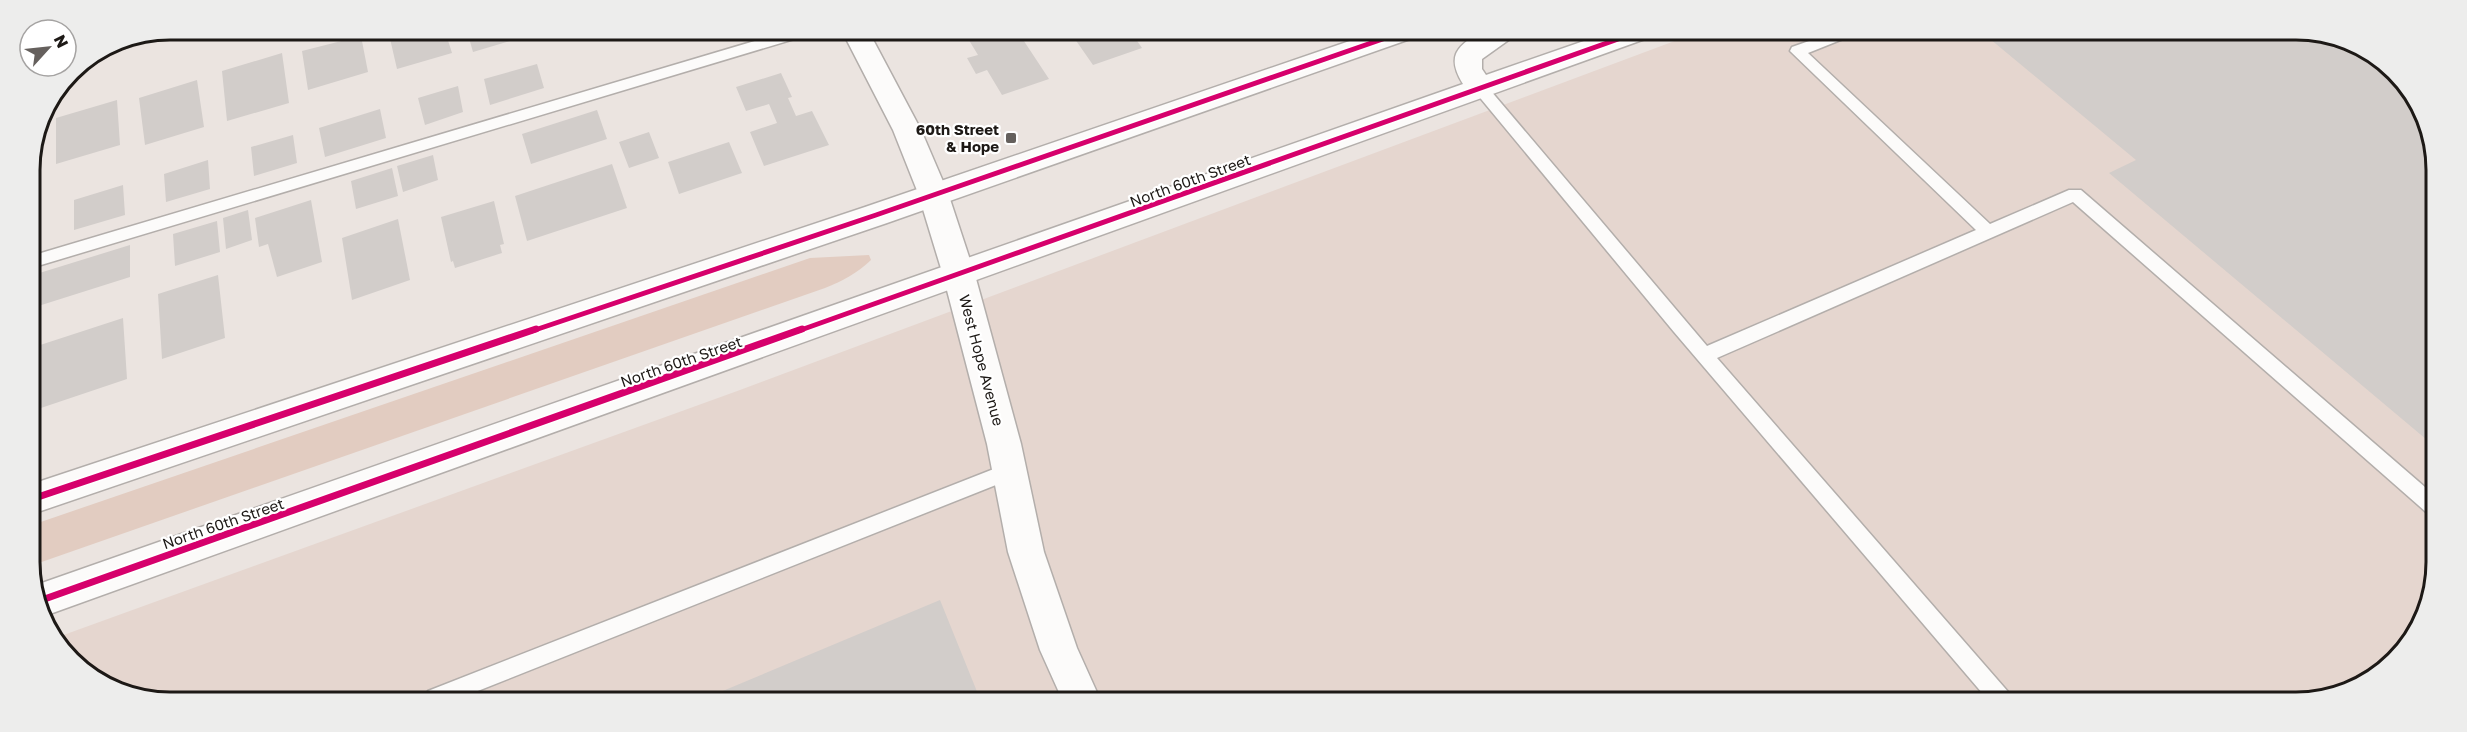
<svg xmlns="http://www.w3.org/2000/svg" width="2467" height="732" font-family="'Golos Text',sans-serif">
  <rect width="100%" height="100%" fill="#ebe4e0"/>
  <!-- built -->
  <path fill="#e5d6cf" d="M1696,33L2332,35L2396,71L2434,144L2432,597L2382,673L2305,702L135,697L71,661L58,637L740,390Z"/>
  <!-- green -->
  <path fill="#e2ccc1" d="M869,255L871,260C857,273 843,281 825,288L33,565L32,525L810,258Z"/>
  <!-- building -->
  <path fill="#d2cdca" d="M388,30L445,31L452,53L397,69Z
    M467,31H529L530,35L473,52Z
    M604,31H630V32L607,38Z
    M700,31H733L734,32L704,41Z
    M964,32H1018L1049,79L1002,95L987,70L976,74L967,58L978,55Z
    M1070,32H1131L1142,48L1093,65Z
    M1984,34L2332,35L2396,71L2434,144L2433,445L2109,173L2136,160Z
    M361,36L368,72L308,90L302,51Z
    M282,53L289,103L227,121L222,71Z
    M537,64L544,88L490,105L484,79Z
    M781,73L792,97L788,98L796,116L812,111L829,145L764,166L750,132L777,123L769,104L746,111L736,87Z
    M197,80L204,127L145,145L139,98Z
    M458,86L463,112L425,125L418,98Z
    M117,100L120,145L56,164V118Z
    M380,109L386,138L325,157L319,128Z
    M597,110L607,139L531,164L522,134Z
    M649,132L659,158L629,168L619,142Z
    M293,135L297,163L254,176L251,147Z
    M729,142L742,173L679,194L668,162Z
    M433,155L438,180L403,192L397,166Z
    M208,160L210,189L166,202L164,174Z
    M612,164L627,208L527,241L515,196Z
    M392,168L398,196L356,209L351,181Z
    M123,185L125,215L74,230V200Z
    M311,200L322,262L277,277L268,244L259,247L255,218Z
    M494,201L504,244L500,245L502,253L455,268L453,261L451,262L441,217Z
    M248,210L252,240L226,249L223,218Z
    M35,211V240L31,242V212Z
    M398,219L410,280L352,300L342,238Z
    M217,221L220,252L175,266L173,234Z
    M130,245V277L32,308L33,275Z
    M218,275L225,338L162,359L158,294Z
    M123,318L127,379L32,411L31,348Z
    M940,600L980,699L706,698Z"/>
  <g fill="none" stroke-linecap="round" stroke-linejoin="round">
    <defs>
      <path id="lane" d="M788,31H813L811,34L31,268V256Z
        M1829,34H1850L1848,37L1808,53L1990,224L2069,190H2081L2433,494V514L2426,512L2073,202L1717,358L2010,694L2014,701H1989L1674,332L1472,88L1475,84H1485L1707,346L1976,230L1790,51L1792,47Z
        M1009,463L1016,465L1019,471L1016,477L460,698H424L428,691Z"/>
      <path id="street" d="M842,31L869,32L921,130L948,193L975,275L1021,444L1044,552L1077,648L1100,699H1062L1040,650L1008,552L987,444L943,275L918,193L893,130Z
        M134,37L136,40L132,46L116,50L107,48L117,41Z"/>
      <path id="secondary" d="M1373,33H1414L1410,39L887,223L32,514V484L865,207Z
        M1479,33H1514L1510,39L1482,59V69L1486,75L1607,33H1648L1645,39L47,615L33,588L39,584L1463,84C1447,58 1455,47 1479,33Z"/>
    </defs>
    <!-- lane casing -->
    <use href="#lane" stroke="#b3aeab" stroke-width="3"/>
    <!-- street casing -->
    <use href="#street" stroke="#b3aeab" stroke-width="3"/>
    <!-- secondary casing -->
    <use href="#secondary" stroke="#b3aeab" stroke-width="3"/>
    <!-- lane -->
    <use href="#lane" fill="#fcfbfa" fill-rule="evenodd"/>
    <!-- street -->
    <use href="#street" fill="#fcfbfa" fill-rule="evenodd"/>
    <!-- secondary -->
    <use href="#secondary" fill="#fcfbfa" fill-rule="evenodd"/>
    <defs>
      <path id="cycleway-far1" d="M532,331L876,215L1400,33
        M798,331L1635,33"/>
      <path id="cycleway" d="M32,499L536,329
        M39,601L802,329"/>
    </defs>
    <!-- cycleway-far1 casing -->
    <use href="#cycleway-far1" stroke="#fff" stroke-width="8"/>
    <!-- cycleway casing -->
    <use href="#cycleway" stroke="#fff" stroke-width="10"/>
    <!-- cycleway-far1 -->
    <use href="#cycleway-far1" stroke="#d6006c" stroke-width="5"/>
    <!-- cycleway -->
    <use href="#cycleway" stroke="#d6006c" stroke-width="7"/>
  </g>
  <!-- markers -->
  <rect fill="#65605d" stroke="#fff" stroke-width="2" x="1005" y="132" width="12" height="12" rx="3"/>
  <g text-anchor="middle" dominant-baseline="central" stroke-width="4.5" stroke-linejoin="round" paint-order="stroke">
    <!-- poi labels -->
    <g font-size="15" font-weight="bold" fill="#1d1916" stroke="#fff" text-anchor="end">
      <text x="999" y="129">60th Street<tspan x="999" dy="17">&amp; Hope</tspan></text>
    </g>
    <!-- street labels -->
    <g font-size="15" fill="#1d1916" stroke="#fff">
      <text transform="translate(1190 180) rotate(-20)">North 60th Street</text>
      <text transform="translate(982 360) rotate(75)">West Hope Avenue</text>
      <text transform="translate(681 361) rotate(-19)">North 60th Street</text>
      <text transform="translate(223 523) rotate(-19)">North 60th Street</text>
    </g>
  </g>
  <!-- crop -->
  <path d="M0 0H2467V732H0ZM170 40H2296A130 130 0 0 1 2426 170V562A130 130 0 0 1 2296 692H170A130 130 0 0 1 40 562V170A130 130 0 0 1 170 40Z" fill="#ededec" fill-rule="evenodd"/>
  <path fill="none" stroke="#1d1916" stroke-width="3" d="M170 40H2296A130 130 0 0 1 2426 170V562A130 130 0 0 1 2296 692H170A130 130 0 0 1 40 562V170A130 130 0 0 1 170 40Z"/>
  <!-- north arrow -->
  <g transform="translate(48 48) rotate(63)"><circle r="28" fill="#ffffff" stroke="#a5a3a2" stroke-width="1.5"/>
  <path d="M0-4.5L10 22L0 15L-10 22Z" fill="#65605d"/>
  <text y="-9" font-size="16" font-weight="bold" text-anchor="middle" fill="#1d1916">N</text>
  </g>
</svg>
